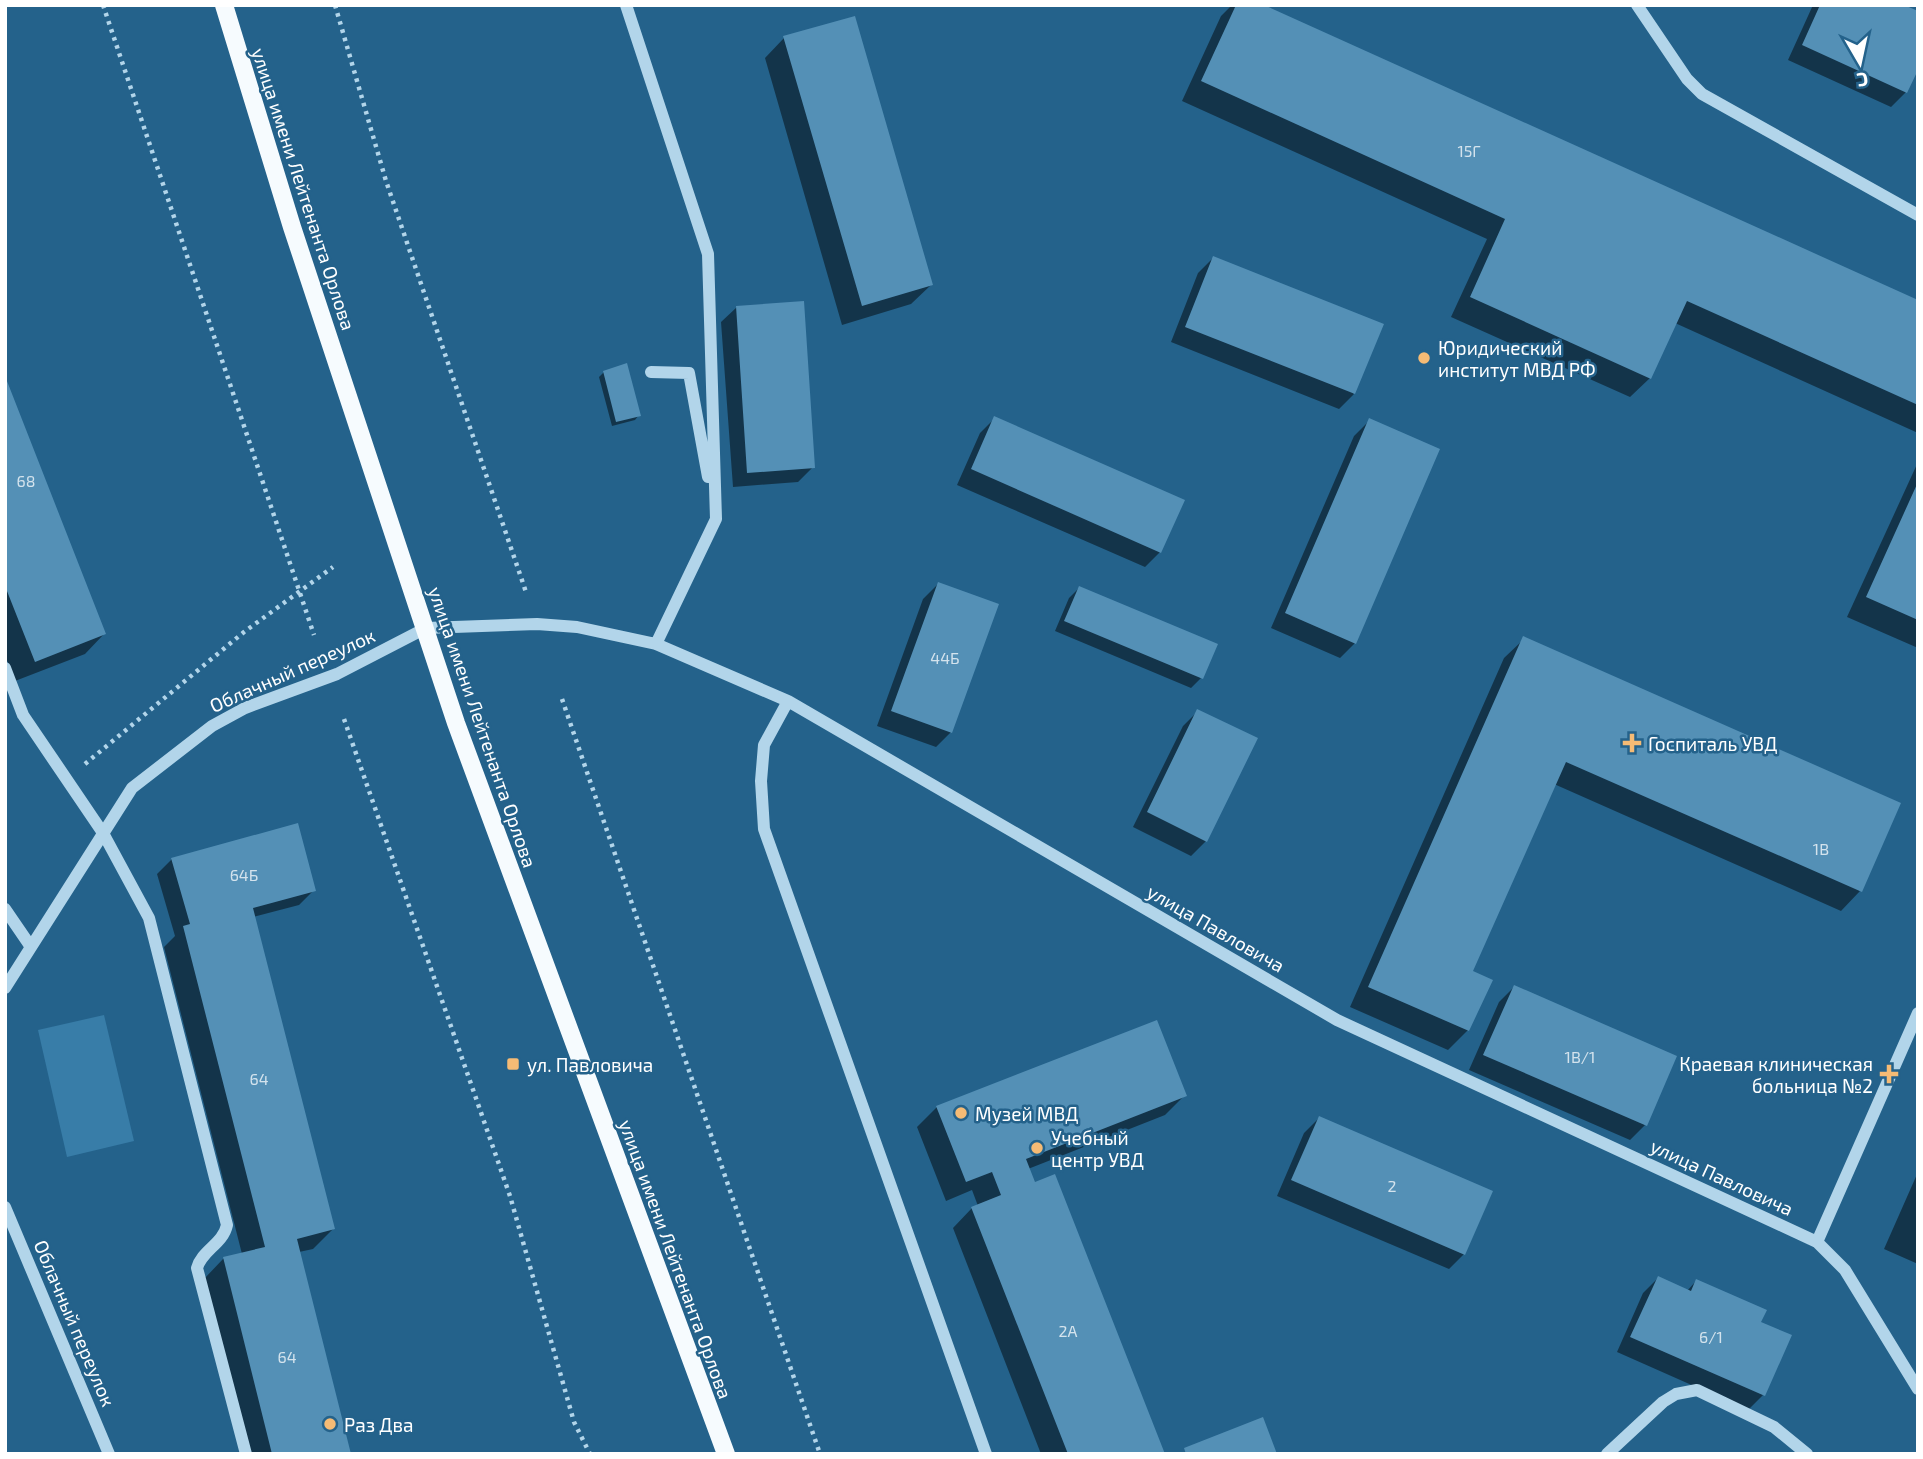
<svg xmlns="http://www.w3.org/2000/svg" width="1923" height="1459" font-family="'Exo 2',sans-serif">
  <rect width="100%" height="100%" fill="#24628b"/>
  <!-- green -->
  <path fill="#387da8" d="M104,1015L134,1141L67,1157L38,1030Z"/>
  <!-- shadow -->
  <path fill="#0007" d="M1232,5H1260L1918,302V433L1675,323L1650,378L1630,397L1451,317L1487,239L1182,101L1221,16Z
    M1813,5H1900L1906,92L1891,107L1788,60Z
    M784,38L931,285L911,304L842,325L765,58Z
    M1213,258L1354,394L1339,409L1171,342L1198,273Z
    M737,307L813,467L798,482L733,487L721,322Z
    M604,372L639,415L635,420L612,426L599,377Z
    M5,380L104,634L85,654L15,681L5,655Z
    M995,418L1160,552L1145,567L957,485L980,433Z
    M1369,421L1355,643L1340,658L1271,628L1354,436Z
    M1918,462V648L1847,617Z
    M938,584L951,732L936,747L877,726L923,599Z
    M1079,588L1201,678L1191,688L1055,631L1069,598Z
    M1524,639L1860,891L1841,911L1554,784L1470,972L1468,1030L1448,1050L1350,1007L1504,658Z
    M1198,711L1206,841L1191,856L1133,827L1183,726Z
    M172,859L314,890L299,905L253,917L333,1229L313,1249L299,1252L349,1454H247L204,1279L223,1259L242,1254L164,947L175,936L157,874Z
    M1514,987L1645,1125L1630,1140L1469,1070L1499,1002Z
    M1185,1095L1165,1115L1028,1169L1163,1454H1041L953,1228L972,1208L978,1206L972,1190L946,1201L917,1127L937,1107Z
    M1319,1118L1464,1254L1449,1269L1277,1196L1304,1133Z
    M1918,1172V1264L1884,1249Z
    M1658,1278L1687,1291L1696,1281L1759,1323L1790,1336L1763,1395L1748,1410L1617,1352L1643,1293Z"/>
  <!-- building -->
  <path fill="#5490b6" d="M1236,5H1264L1918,300V405L1687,301L1651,379L1470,297L1505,219L1201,81Z
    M1820,5H1904L1918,11V70L1907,93L1802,45Z
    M855,16L933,285L862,306L783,36Z
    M1213,256L1384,324L1355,394L1185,327Z
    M804,301L815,468L747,473L736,306Z
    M627,363L641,416L616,422L603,371Z
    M5,376L106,634L35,662L5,586Z
    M994,416L1185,500L1161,553L971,469Z
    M1369,418L1440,449L1356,644L1285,613Z
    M1918,482V620L1866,597Z
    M938,582L999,604L952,733L891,711Z
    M1079,586L1218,644L1203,679L1064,621Z
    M1523,636L1901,803L1862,892L1566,762L1473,971L1493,980L1469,1031L1368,987Z
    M1197,709L1258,738L1207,842L1147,812Z
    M298,823L316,891L253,908L335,1229L297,1239L351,1454H272L223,1257L265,1247L183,926L190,924L171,858Z
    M1514,985L1677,1056L1647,1126L1483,1055Z
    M1157,1020L1187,1096L1026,1159L1035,1182L1055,1174L1165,1454H1068L971,1207L1001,1195L992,1172L966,1182L936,1106Z
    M1319,1116L1493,1191L1465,1255L1291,1180Z
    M1658,1276L1691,1291L1696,1279L1767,1310L1761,1322L1792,1335L1765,1396L1630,1337Z
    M1263,1417L1277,1454H1186L1184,1448Z"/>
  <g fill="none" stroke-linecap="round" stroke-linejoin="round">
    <!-- path -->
    <path stroke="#b2d5ea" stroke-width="4.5" stroke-dasharray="3.5 5" stroke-linecap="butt" d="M103,5L314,635
      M335,5L386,181L527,595
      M562,699L820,1454
      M344,719L510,1196L574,1422L590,1454
      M85,764L244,632L333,567"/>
    <!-- minor -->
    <path stroke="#b2d5ea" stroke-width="12" d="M626,5L708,254L716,519L656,644
      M1637,5L1687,79L1702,94L1918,215
      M651,372L689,373L708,477
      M5,668L23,715L103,833L149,918L227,1225C223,1244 202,1250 197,1268L246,1454
      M788,701L764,745L761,781L764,829L986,1454
      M5,909L31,947
      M5,988L132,788L212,726L245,708L337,674L426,628L537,624L577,627L656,644L788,701L1337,1020L1817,1242L1845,1270L1918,1389
      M5,1207L109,1454
      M1817,1242L1918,1013
      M1607,1454L1663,1402L1676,1394L1697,1390L1774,1427L1807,1454"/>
    <!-- major -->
    <path stroke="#f6fbfe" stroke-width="18" d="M224,5L292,227L456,723L726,1454"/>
  </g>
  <!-- markers -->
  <g fill="#f5bb75" stroke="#24628b" stroke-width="2.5">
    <circle cx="1424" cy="358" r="7"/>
    <path d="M1628.5 732.5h7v7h7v7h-7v7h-7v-7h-7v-7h7z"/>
    <rect x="506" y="1057" width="14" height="14" rx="3.5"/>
    <path d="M1885.5 1063.5h7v7h7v7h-7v7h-7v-7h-7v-7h7z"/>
    <circle cx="961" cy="1113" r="7"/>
    <circle cx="1037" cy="1148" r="7"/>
    <circle cx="330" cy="1424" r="7"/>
  </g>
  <g text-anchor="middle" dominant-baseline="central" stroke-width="5" stroke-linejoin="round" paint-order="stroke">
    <!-- number labels -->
    <g font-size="16" fill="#d4e3ed">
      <text x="1469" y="150">15Г</text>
      <text x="26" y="480">68</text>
      <text x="945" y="657">44Б</text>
      <text x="1821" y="848">1В</text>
      <text x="244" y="874">64Б</text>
      <text x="1580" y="1056">1В/1</text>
      <text x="259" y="1078">64</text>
      <text x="1392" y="1185">2</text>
      <text x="1068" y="1330">2А</text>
      <text x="1711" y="1336">6/1</text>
      <text x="287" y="1356">64</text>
    </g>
    <!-- street labels -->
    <g font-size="19" fill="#fff" stroke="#24628b">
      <text transform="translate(304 189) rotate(72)">улица имени Лейтенанта Орлова</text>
      <text transform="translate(292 670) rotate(-24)">Облачный переулок</text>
      <text transform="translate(483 727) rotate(71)">улица имени Лейтенанта Орлова</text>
      <text transform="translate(1216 928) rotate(30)">улица Павловича</text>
      <text transform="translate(1722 1177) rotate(25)">улица Павловича</text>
      <text transform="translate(676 1259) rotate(70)">улица имени Лейтенанта Орлова</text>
      <text transform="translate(75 1323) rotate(67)">Облачный переулок</text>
    </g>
    <!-- poi labels -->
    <g font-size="19" fill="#fff" stroke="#24628b" text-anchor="start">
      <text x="1438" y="347">Юридический<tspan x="1438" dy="22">институт МВД РФ</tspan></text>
      <text x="1648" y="743">Госпиталь УВД</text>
      <text x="1873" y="1063" text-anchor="end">Краевая клиническая<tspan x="1873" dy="22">больница №2</tspan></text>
      <text x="527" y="1064">ул. Павловича</text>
      <text x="975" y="1113">Музей МВД</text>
      <text x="1051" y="1137">Учебный<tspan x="1051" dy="22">центр УВД</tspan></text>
      <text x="344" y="1424">Раз Два</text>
    </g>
  </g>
  <!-- border -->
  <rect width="1923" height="1459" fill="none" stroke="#ffffff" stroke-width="14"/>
  <!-- north arrow -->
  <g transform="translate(1860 63) rotate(171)" stroke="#24628b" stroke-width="5" paint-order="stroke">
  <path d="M0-5L12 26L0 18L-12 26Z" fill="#ffffff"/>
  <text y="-10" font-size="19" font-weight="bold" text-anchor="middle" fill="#ffffff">С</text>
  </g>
</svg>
